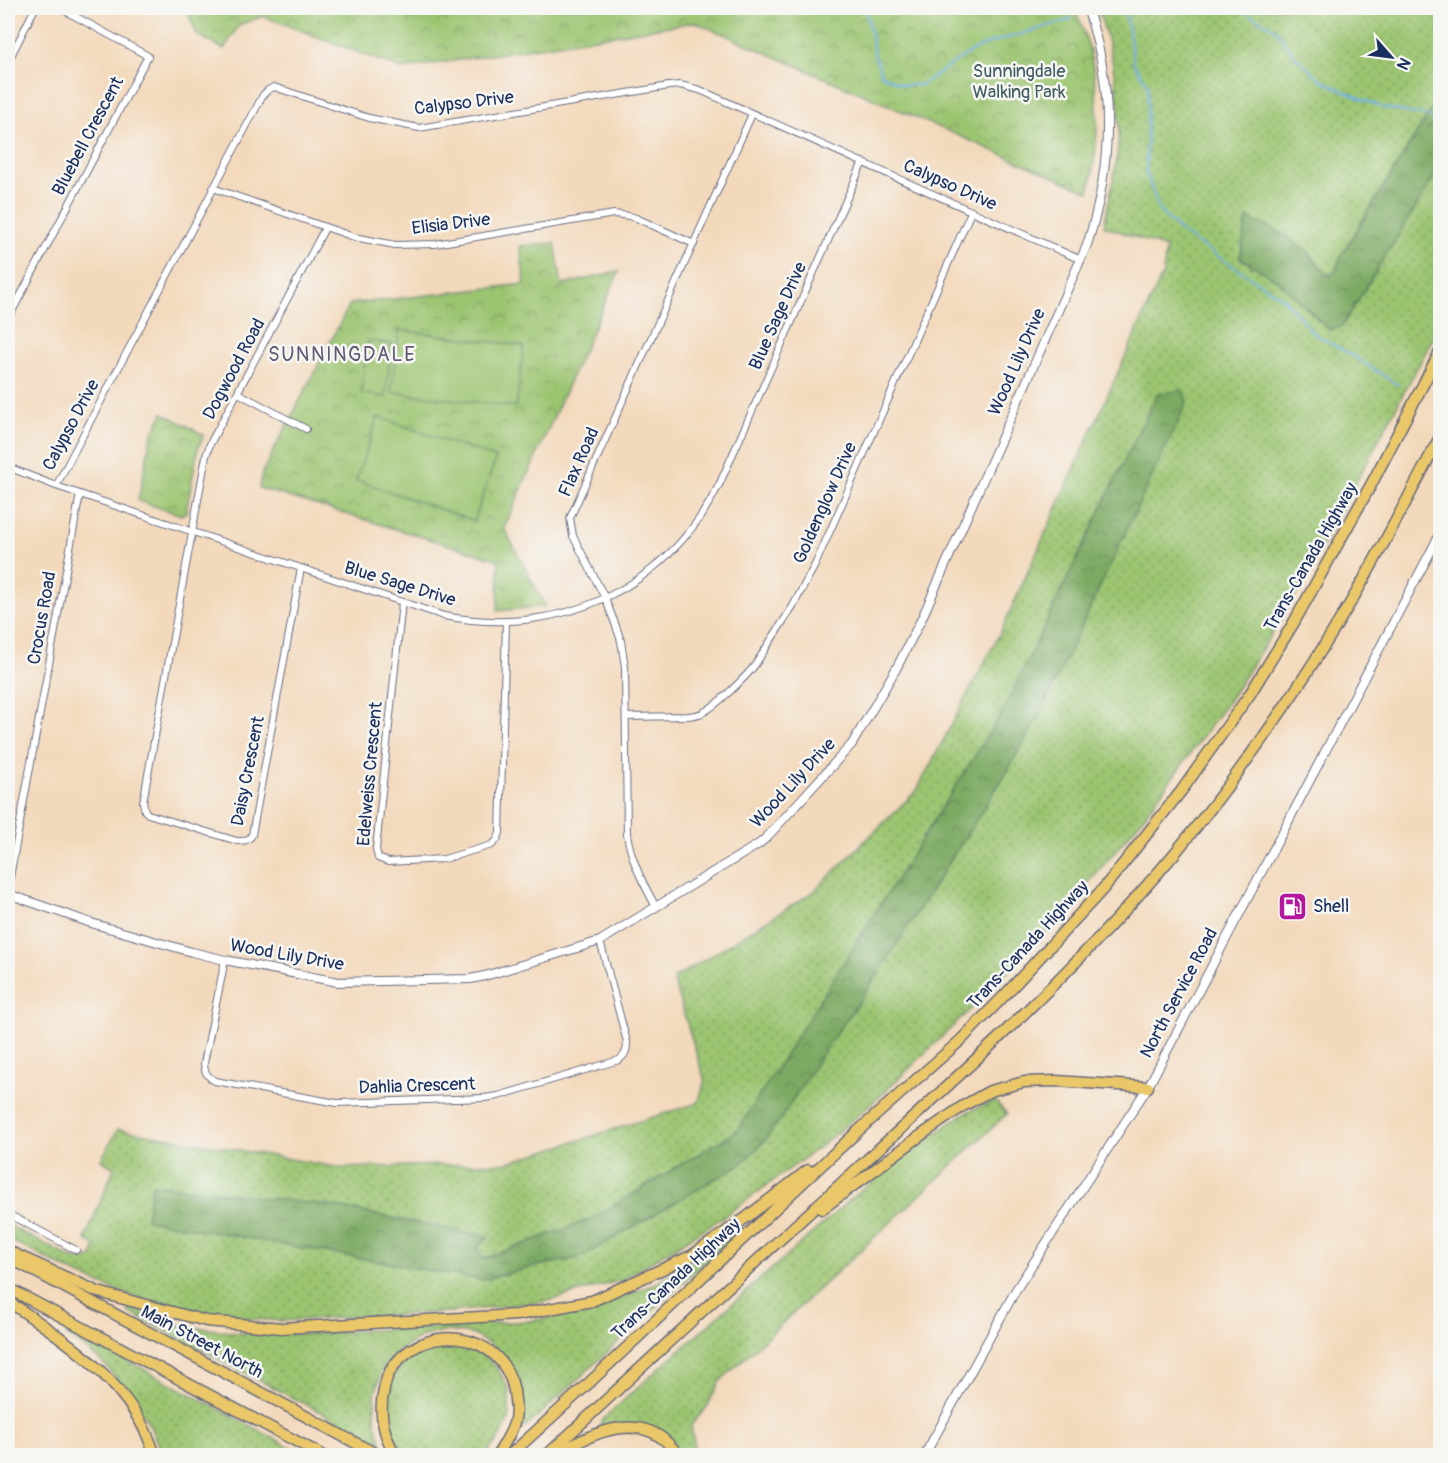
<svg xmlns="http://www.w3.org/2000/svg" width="1448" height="1463" font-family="Pangolin,sans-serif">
  <defs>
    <pattern id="grass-dots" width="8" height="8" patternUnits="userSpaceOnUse" patternTransform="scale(1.5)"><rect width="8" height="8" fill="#9cc571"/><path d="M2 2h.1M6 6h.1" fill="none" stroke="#7ea060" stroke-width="1.8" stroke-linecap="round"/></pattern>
    <pattern id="forest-crowns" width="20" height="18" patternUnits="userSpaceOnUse" patternTransform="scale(1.5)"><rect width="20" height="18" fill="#7daa63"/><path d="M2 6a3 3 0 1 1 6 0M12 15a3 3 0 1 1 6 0" fill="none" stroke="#668b55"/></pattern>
    <pattern id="park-crowns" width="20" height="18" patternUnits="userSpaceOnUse" patternTransform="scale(1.5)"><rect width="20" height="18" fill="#9cc571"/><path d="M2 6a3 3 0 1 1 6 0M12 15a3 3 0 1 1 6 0" fill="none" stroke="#7ea060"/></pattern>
  </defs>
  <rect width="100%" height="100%" fill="#f6f6f2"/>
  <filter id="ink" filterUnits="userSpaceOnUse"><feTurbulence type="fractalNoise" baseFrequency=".0167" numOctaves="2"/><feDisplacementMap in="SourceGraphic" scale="12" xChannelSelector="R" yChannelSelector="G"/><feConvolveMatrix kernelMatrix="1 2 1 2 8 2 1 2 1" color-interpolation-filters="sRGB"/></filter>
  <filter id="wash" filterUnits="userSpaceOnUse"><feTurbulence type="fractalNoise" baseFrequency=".008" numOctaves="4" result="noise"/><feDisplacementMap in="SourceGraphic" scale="24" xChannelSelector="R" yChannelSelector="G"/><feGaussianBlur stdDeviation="1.35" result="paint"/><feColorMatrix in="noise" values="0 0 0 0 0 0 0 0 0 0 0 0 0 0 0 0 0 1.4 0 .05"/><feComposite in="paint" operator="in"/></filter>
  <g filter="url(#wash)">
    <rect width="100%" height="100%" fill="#f3d9bc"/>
    <!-- grass -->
    <path fill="url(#grass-dots)" stroke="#5c7a68" stroke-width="1.5" d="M1097,8H1440V325L1291,604L1227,703L1140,822L1055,922L980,1000L884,1093L817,1149L722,1218L622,1280L544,1302L449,1312L281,1321L211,1316L172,1308L122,1293L76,1274L8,1239V1225L73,1259L91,1258L96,1246L85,1239L114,1168L101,1160L118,1129L342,1168L506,1163L698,1103L705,1081L673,979L812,893L917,790L1001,631L1163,273L1166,248L1104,226C1110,193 1119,159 1119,125C1118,85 1111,45 1097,8Z
      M995,1101L1007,1114L719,1382L707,1407L691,1425L696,1455H674L656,1436L599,1428L603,1420L627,1397L861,1190L923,1142L965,1113Z
      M743,1227L525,1428L521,1423V1383L506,1358L490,1344L472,1334L448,1331L423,1336L398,1351L382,1370L375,1395V1421L382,1444L128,1312L130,1308L155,1317L186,1326L237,1333L308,1334L528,1321L567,1315L617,1299L657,1283L701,1256Z
      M70,1330L294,1449L291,1453L269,1456L162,1455L151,1428L136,1402L107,1367L87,1349L66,1335Z
      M444,1344L478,1350L498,1368L509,1390V1419L498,1440L485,1455H411L397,1443L388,1420L385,1397L393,1376L406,1360L420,1350Z"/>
    <!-- forest -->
    <path fill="url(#forest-crowns)" stroke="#4c6c60" stroke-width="1.5" d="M1440,96V168L1342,326L1329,330L1280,282L1240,258L1247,218L1282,233L1309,253L1328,276L1336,271L1340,257Z
      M1183,390L1187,402L1041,712L1005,775L864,995L825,1049L781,1118L763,1143L741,1164L580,1258L532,1267L483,1280L146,1220L152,1184L332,1206L488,1237L477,1248L483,1259L591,1219L737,1131L1002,713L1157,394Z"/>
    <!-- park -->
    <path fill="url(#park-crowns)" stroke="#5c7a68" stroke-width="1.5" d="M186,8H1075C1080,21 1085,34 1089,48C1100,94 1099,145 1089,192L695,22L402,69L263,16L239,25L224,49L197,35Z
      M555,243L562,285L619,271L504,528L545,606L498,611L499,560L259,488L263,471L350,304L525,284L520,246Z
      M163,413L204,435L198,448L186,512L181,515L138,501L151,437Z"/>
    <!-- pitch -->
    <path fill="#9cc571" stroke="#5c7a68" stroke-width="1.5" d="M399,330L524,346L516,407L391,392Z
      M368,341L392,344L385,397L361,393Z
      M378,417L496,458L474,521L356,480Z"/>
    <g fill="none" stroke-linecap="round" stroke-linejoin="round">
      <!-- stream -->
      <path stroke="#72b0e5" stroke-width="2" d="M866,8L875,57L882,75L902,85H921L970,52L987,44L1072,19
        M1125,8L1134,64L1148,85L1146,173L1160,212L1185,235L1284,299L1313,333L1355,357L1398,385
        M1233,8L1245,12L1275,29L1296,57L1320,79L1345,92L1384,108L1422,115L1440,120
        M1109,9L1117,8"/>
    </g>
  </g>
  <g filter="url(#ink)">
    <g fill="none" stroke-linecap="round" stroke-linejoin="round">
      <defs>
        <path id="minor" d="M8,62L35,8
          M213,188L354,237L395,245L435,244L614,214L629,216L636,218L694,244
          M8,319L148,56L60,8
          M238,393L306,429
          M8,467L56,486L444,616C560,638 668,589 720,483L863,162
          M56,486L263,95L268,90L274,87L369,118L419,128L669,86L680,85L700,90L1081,260
          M301,568L252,835C248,841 244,841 237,841L148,814L145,811L143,802L206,456L210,444L325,228
          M402,602L376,849L378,858L388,862L444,859L492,845L497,840L500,833L506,622
          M626,717L689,716C694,715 699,715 704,712C717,705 746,677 755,665L793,606L815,565L971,212
          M8,888L80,494
          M656,907C643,883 631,861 627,834L625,667L621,641L616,626L605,598L573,536L570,518L752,114
          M225,960L204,1063C204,1072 207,1077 215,1081L337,1103L485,1098L498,1096L619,1060C626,1055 627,1050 627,1042L600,941
          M8,1214L76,1250
          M928,1449L940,1456"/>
        <path id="tertiary" d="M8,894L91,923L192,952L225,960L338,982L470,979L485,976L600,941L759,844L767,837L852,744L896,669L922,618L1087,245C1113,165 1115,87 1087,8
          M924,1456L1017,1288L1148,1087L1440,534"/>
        <path id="primary" d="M8,1257L380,1456
          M8,1288L324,1456"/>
        <path id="trunk" d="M822,1209L920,1136L963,1106L990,1091L1024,1082L1056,1081L1148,1087
          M8,1251L98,1292L206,1321L281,1328L517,1315L592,1301L691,1256L747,1217L808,1170
          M8,1301C66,1341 134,1384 155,1456
          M396,1456C384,1437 378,1412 384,1390C385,1385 386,1378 389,1373C419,1320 503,1329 514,1391C515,1400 517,1410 515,1419C513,1431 504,1444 497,1456
          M509,1456L590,1382L858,1131L961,1040L1004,996L1103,889L1182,790L1250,694L1293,624L1372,483L1440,352
          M546,1456C650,1359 754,1263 859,1167C969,1067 1079,967 1175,853C1240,774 1300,688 1352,600C1383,547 1411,492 1440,437
          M554,1456C582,1438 627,1415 659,1436C667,1441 673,1448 679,1456"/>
      </defs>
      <!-- minor casing -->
      <use href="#minor" stroke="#676a7f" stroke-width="8"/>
      <!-- tertiary casing -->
      <use href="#tertiary" stroke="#676a7f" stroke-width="10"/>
      <!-- primary casing -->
      <use href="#primary" stroke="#676a7f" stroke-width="13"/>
      <!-- trunk casing -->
      <use href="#trunk" stroke="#676a7f" stroke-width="13"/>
      <!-- minor -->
      <use href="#minor" stroke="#fff" stroke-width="6"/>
      <!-- tertiary -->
      <use href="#tertiary" stroke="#fff" stroke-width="8"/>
      <!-- primary -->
      <use href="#primary" stroke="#eac769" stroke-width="10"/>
      <!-- trunk -->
      <use href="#trunk" stroke="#eac769" stroke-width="10"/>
    </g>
  </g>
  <!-- icons -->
  <defs>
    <symbol id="fuel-square" viewBox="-11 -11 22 22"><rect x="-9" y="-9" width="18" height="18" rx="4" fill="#b5179e" stroke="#f6f6f2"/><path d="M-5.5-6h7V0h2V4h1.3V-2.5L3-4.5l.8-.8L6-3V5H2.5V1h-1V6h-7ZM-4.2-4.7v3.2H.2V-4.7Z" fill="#fff"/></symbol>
  </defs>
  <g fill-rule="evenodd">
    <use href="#fuel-square" x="1276" y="890" width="33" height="33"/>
  </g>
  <g text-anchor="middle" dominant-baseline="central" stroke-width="5" stroke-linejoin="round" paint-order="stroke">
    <!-- park labels -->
    <g font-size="18" fill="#425c64" stroke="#f6f6f2">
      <text x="1019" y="71">Sunningdale<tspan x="1019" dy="21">Walking Park</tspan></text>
    </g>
    <!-- street labels -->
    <g font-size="18" fill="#1b2f5e" stroke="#f6f6f2">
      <text transform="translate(464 103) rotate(-7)">Calypso Drive</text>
      <text transform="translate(88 136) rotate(-62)">Bluebell Crescent</text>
      <text transform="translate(950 185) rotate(24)">Calypso Drive</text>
      <text transform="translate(451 224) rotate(-7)">Elisia Drive</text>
      <text transform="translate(778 316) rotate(-66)">Blue Sage Drive</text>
      <text transform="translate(1017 362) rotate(-66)">Wood Lily Drive</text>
      <text transform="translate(234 369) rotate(-62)">Dogwood Road</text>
      <text transform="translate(71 425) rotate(-62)">Calypso Drive</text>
      <text transform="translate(579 462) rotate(-66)">Flax Road</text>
      <text transform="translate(825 503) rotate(-66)">Goldenglow Drive</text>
      <text transform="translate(1311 557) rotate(-60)">Trans-Canada Highway</text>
      <text transform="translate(400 584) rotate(17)">Blue Sage Drive</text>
      <text transform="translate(42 618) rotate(-80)">Crocus Road</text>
      <text transform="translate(248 771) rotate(-79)">Daisy Crescent</text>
      <text transform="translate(370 774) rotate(-85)">Edelweiss Crescent</text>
      <text transform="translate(793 783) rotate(-47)">Wood Lily Drive</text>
      <text transform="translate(1028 945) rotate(-47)">Trans-Canada Highway</text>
      <text transform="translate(287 955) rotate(10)">Wood Lily Drive</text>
      <text transform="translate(1179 993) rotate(-62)">North Service Road</text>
      <text transform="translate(417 1086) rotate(-2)">Dahlia Crescent</text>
      <text transform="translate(676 1279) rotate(-43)">Trans-Canada Highway</text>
      <text transform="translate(202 1342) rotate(28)">Main Street North</text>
    </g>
    <!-- poi labels -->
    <g font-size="18" fill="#1b2f5e" stroke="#f6f6f2" text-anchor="start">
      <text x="1313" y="906">Shell</text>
    </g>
    <!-- neighbourhood labels -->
    <g font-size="20" letter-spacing="1.5" fill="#615a75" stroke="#f6f6f2">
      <text x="342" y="354">SUNNINGDALE</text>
    </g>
  </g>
  <!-- margin -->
  <rect width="1448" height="1463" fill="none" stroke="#f6f6f2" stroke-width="30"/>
  <!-- north arrow -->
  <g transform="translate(1391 57) rotate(118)" stroke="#f6f6f2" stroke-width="4.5" paint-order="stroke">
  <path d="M0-4.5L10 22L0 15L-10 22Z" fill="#1b2f5e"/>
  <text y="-9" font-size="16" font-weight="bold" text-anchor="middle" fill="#1b2f5e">N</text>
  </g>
</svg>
